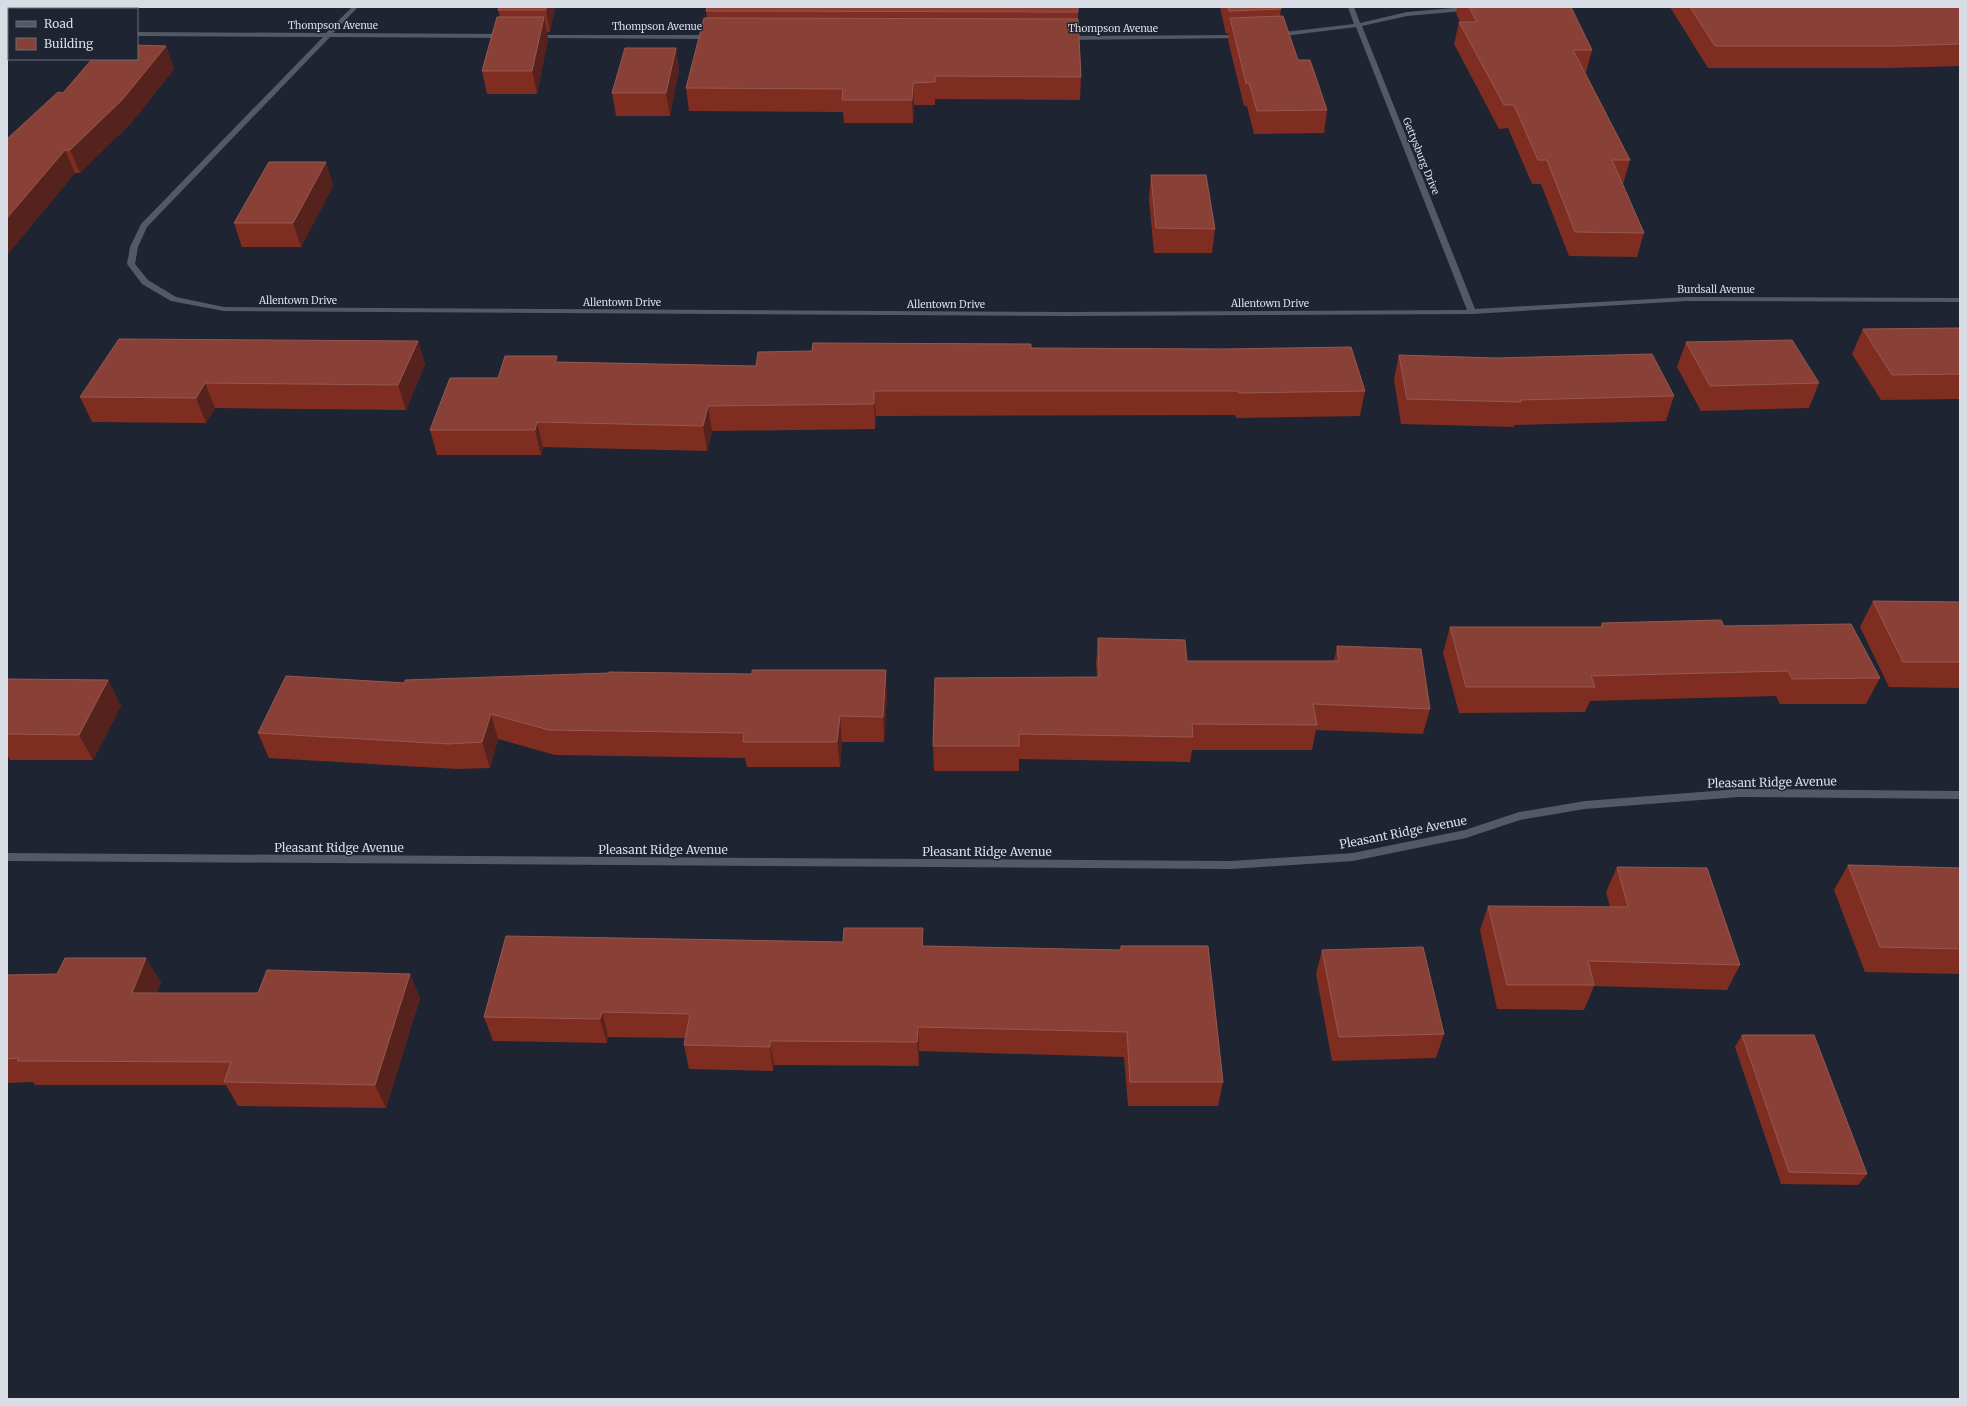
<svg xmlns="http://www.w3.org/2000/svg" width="1967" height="1406" font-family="Merriweather,serif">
  <rect width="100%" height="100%" fill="#1e2431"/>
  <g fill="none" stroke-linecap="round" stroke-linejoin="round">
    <!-- minor -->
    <path fill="#525967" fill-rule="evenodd" d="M352,7H358L333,33L505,34L508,36L505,38L330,37L147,227L138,247L135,264L148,280L176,297L224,307L1068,312L1467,310L1356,27L1276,37L1273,35L1276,33L1354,24L1348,7H1354L1360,23L1407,12L1465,7H1489L1486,9L1407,16L1362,26L1475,309L1687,297L1960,298V302L1687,301L1472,314L1068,316L224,311L171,301L142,284L127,264L130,247L141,224L323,37L137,36V32L326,33Z
      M7,31H9V35H7Z
      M533,35H713L716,37L713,39L535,38L532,36Z
      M1241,35L1243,36V38L1067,40L1064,38L1067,36Z
      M1739,789L1960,791V799L1739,797L1585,809L1520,820L1466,838L1353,861L1231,869L7,861V853L1231,861L1353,853L1465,830L1519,812L1585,801Z"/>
  </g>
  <!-- wall -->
  <path fill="#802d21" d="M499,7H555L550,32H547L548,39L537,94H487L482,71L500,17L498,10Z
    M1220,7H1280L1281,9L1280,16L1298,60L1327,110L1324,133L1254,134L1247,106H1244L1228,40L1229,33L1226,34Z
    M1457,7H1571L1592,50L1586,72H1585L1630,160L1623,184H1622L1644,233L1637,257L1569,256L1541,184H1532L1508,128L1499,129L1454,44L1459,22H1460L1456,13Z
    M1670,7H1960V66L1889,68H1708Z
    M706,11L1078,12V19L1081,77L1080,100L935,99V105H914L913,123H844L843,112L689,111L686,88L707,18Z
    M166,46L174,69L131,123L80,173H75L7,255V139L63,93Z
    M676,48L679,70L670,116H616L612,93Z
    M326,162L333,186L301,247H242L234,223Z
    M1151,175L1215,229L1212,253H1154L1149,199Z
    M1960,328V399L1881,400L1852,354L1863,329Z
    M418,341L425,365L406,410L215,408L206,423L92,422L80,397Z
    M1686,342L1819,383L1809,408L1701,411L1677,367Z
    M1031,348L1365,391L1360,416L1236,418L1235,415L876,416L875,429L712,431L707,451L543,447L541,455H437L430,430L498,378L557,356L558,362L756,366Z
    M1399,355L1674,396L1666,421L1514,425V427L1401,424L1394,379Z
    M1873,601L1960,602V688L1889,687L1860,627Z
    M1602,623L1724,626L1880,678L1866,704H1780L1776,696L1590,701L1585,712L1459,713L1443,653L1450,627H1600Z
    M1098,638L1187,661H1334L1337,646L1430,709L1423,734L1316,730L1312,750H1192L1190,762L1019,759V771H934L933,746L1097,677L1096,664Z
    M7,679L108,680L121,706L93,760H10L7,754Z
    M405,683L887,695L884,742H842L840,767H747L745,758L555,755L498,739L490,768L457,769L269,758L258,733Z
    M1848,865L1960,868V974L1865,972L1834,890Z
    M1617,867L1740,965L1727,990L1594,986L1584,1010L1497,1009L1480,930L1488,906L1610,907L1606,892Z
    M923,928V946L1120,950L1121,946L1223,1082L1218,1106H1128L1124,1057L919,1051V1066L774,1065L773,1071L689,1069L684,1045L685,1038L608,1037L607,1043L493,1041L484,1017L843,942Z
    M1322,950L1444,1034L1436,1058L1332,1061L1316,974Z
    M410,974L420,998L386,1108L238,1106L226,1085H35L33,1082L7,1083V975L161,982L156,993H258Z
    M1742,1035L1867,1174L1858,1185L1781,1184L1735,1047Z"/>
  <!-- shaded-wall -->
  <path fill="#55221e" d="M546,7H555L550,32L546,10Z
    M544,17L548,39L537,94L532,71Z
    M166,46L174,69L131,123L80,173L70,150Z
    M676,48L679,70L670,116L666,93Z
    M913,83L914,105L913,123L912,100Z
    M65,150L75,173L7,255V218Z
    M326,162L333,186L301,247L293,223Z
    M418,341L425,365L406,410L398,385Z
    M557,356L562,381L555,362Z
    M205,383L215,408L206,423L196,398Z
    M874,391L876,416L875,429L874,404Z
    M708,406L712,431L707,451L703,426Z
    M537,422L543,447L541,455L535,430Z
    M886,670L887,695L884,742L883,717Z
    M108,680L121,706L93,760L79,735Z
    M491,714L498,739L490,768L482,742Z
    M840,716L842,742L840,767L837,742Z
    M923,928L924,953L922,946Z
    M146,958L161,982L147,1017L132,993Z
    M410,974L420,998L386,1108L375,1085Z
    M602,1012L608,1037L607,1043L600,1019Z
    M918,1027L919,1051V1066L917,1042Z
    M770,1041L774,1065L773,1071L770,1047Z"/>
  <!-- building -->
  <path fill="#894036" stroke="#965851" d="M499,7H546V10H498Z
    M707,7H1078V12L706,11Z
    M1228,7H1280L1281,9L1229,11Z
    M1469,7H1571L1592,50H1573L1630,160H1612L1644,233L1575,232L1547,160H1538L1514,105H1504L1459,22H1477Z
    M1690,7H1960V44L1897,46H1715Z
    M1283,16L1298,60H1310L1327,110L1257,111L1249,83H1246L1230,18Z
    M497,17H544L532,71H482Z
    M704,18L1078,19L1081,77L935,76V82L913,83L912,100H842L843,89L686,88Z
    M137,45L166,46L122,100L70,150H65L7,218V139L58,92L63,93L92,59H137Z
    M625,48H676L666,93H612Z
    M269,162H326L293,223H234Z
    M1151,175H1206L1215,229L1156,228Z
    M1960,328V374L1892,375L1863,329Z
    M119,339L418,341L398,385L205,383L196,398L80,397Z
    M1792,340L1819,383L1710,386L1686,342Z
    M813,343L1031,344V348L1224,349L1351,347L1365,391L1239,393L1238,391H874V404L708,406L703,426L537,422L535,430H430L450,378H498L505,356H557L555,362L756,366L758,352L812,351Z
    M1652,354L1674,396L1520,400L1521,402L1407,399L1399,355L1496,358Z
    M1873,601L1960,602V662H1903Z
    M1721,620L1724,626L1851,624L1880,678L1792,679L1788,671L1591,676L1595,687H1466L1450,627H1603L1602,623Z
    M1098,638L1185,640L1187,661H1339L1337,646L1421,649L1430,709L1313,704L1317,725L1192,724L1193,737L1019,734V746H933L935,678L1099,677Z
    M752,670H886L883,717L840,716L837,742H743L744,733L549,730L491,714L482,742L449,744L258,733L286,676L405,683V680L609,673V672L752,674Z
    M7,679L108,680L79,735L7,734Z
    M1848,865L1960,868V949L1880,947Z
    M1617,867L1707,868L1740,965L1588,961L1594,985H1507L1488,906L1628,907Z
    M844,928H923L922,946L1121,950V946H1208L1223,1082H1130L1127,1032L918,1027L917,1042L770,1041V1047L684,1045L690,1014L602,1012L600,1019L484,1017L506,936L843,942Z
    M1423,947L1444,1034L1339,1037L1322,950Z
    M65,958H146L132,993H258L267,970L410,974L375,1085L224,1082L231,1062L17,1061L19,1058L7,1059V975L57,974Z
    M1742,1035H1814L1867,1174L1789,1172Z"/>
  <g text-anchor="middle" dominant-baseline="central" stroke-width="3" stroke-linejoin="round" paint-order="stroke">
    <!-- far-street labels -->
    <g font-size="10" fill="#d8dce5" stroke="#1e2431">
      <text x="333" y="25">Thompson Avenue</text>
      <text x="657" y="26">Thompson Avenue</text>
      <text x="1113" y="28">Thompson Avenue</text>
      <text transform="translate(1421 156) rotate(68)">Gettysburg Drive</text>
      <text x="1716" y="289">Burdsall Avenue</text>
      <text x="298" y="300">Allentown Drive</text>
      <text x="622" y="302">Allentown Drive</text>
      <text x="1270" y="303">Allentown Drive</text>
      <text x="946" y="304">Allentown Drive</text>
    </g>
    <!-- street labels -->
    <g font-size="12" fill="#d8dce5" stroke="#1e2431">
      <text transform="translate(1772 782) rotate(-1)">Pleasant Ridge Avenue</text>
      <text transform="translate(1403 832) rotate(-11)">Pleasant Ridge Avenue</text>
      <text x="339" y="847">Pleasant Ridge Avenue</text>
      <text x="663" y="849">Pleasant Ridge Avenue</text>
      <text x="987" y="851">Pleasant Ridge Avenue</text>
    </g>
  </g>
  <!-- border -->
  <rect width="1967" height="1406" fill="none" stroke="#d8dce5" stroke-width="16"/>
  <!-- legend -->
  <rect x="8" y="8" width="130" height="52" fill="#1e2431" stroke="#686e79"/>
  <rect x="16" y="21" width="20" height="6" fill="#525967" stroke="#686e79"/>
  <text x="44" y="28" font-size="12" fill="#d8dce5">Road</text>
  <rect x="16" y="38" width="20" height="12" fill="#894036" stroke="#686e79"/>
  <text x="44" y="48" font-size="12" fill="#d8dce5">Building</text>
</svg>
